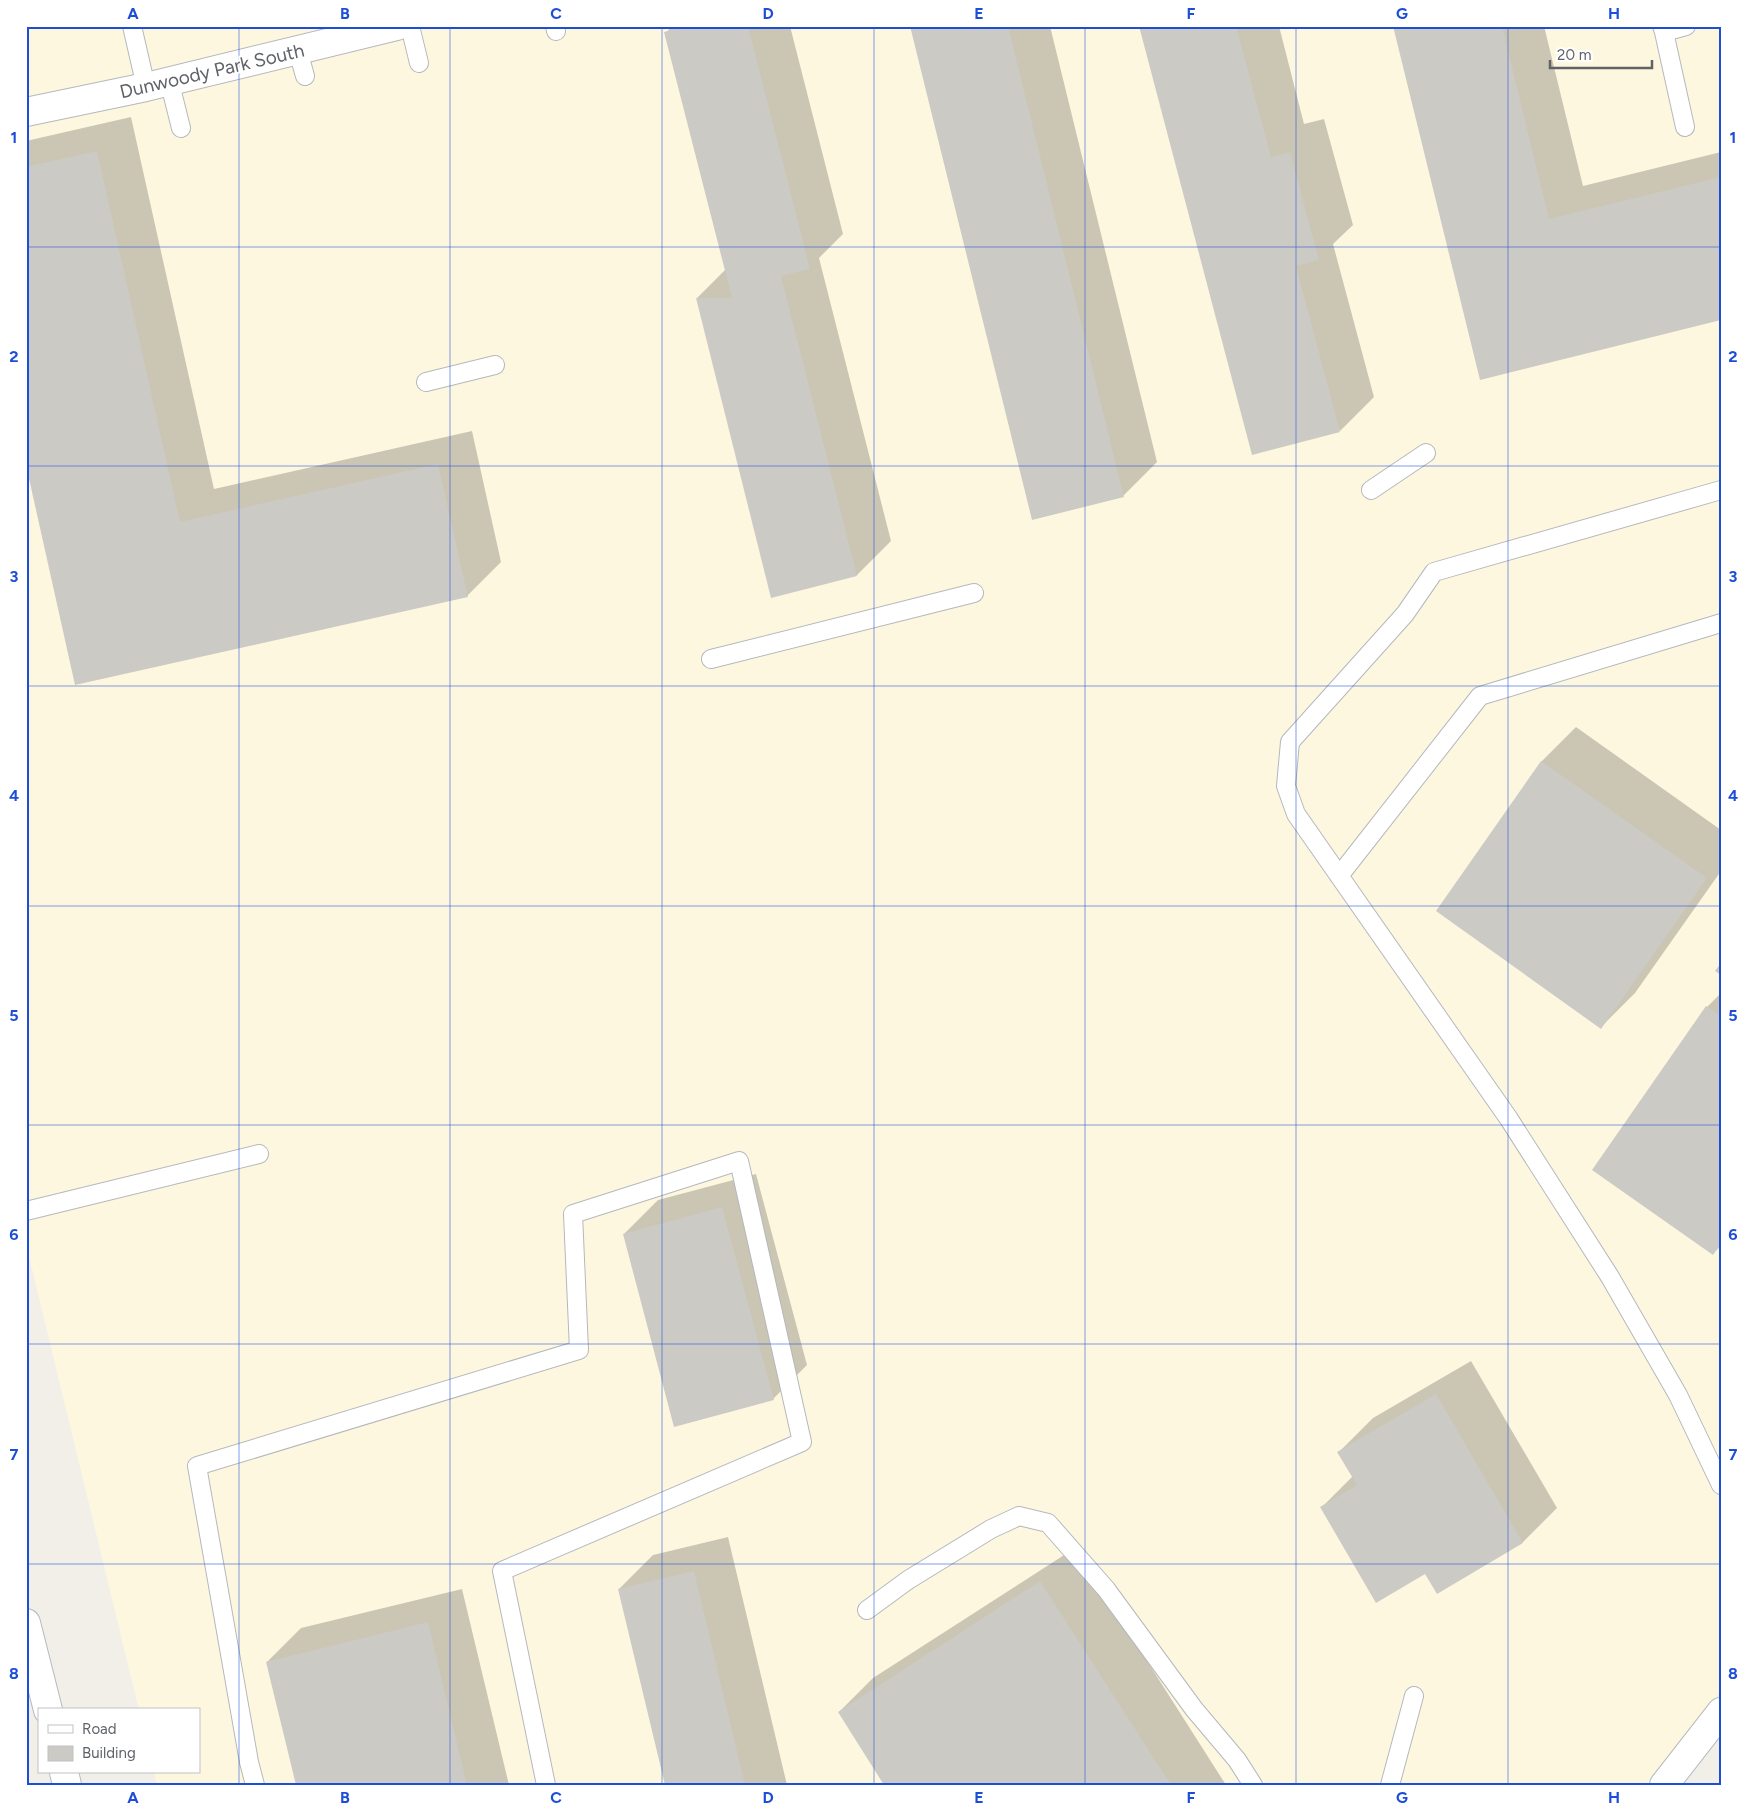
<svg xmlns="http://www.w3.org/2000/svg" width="1747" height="1811" font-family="Figtree,sans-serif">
  <rect width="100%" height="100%" fill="#f1efe8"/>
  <!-- commercial -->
  <path fill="#fef7e0" d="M26,26H1721V1690L1658,1785H157L154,1772H199V1710H139L26,1244Z"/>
  <!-- shadow -->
  <path fill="#0003" d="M672,26H790L843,234L819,258L891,541L857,575L772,596L697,298L726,269L666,33Z
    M912,26H1050L1157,462L1123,496Z
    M1140,26H1279L1304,124L1324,119L1353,225L1333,244L1374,397L1340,431Z
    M1394,26H1544L1583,186L1721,152V319L1481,378Z
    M131,117L214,489L472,431L501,562L467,596L76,683L26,459V141Z
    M1576,727L1721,830V871L1635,993L1601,1027L1437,911L1542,761Z
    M1721,993V1246L1713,1253L1707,1007Z
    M756,1174L807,1365L773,1399L624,1234L658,1200Z
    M1471,1361L1557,1508L1523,1542L1437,1592L1426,1572L1322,1507L1353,1476L1339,1452L1373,1418Z
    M728,1537L787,1785H666L619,1589L653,1555Z
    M1075,1548L1226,1785H886L839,1712L873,1678Z
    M462,1589L509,1785H295L297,1783L267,1662L301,1628Z"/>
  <!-- building -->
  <path fill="#cccac5" d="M689,26H748L810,269L781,276L857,576L771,598L696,298H732L664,32Z
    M910,26H1008L1124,497L1032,520Z
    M1139,26H1236L1271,157L1290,152L1319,260L1296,266L1340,432L1252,455Z
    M1393,26H1502L1549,219L1721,177V320L1480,380Z
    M97,151L180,522L438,464L468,597L75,685L26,465V167Z
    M1541,761L1707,878L1601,1029L1436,911Z
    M1721,963V975L1715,971Z
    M1706,1006L1721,1016V1244L1713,1255L1592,1170Z
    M722,1207L774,1400L674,1427L623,1234Z
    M1436,1394L1523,1543L1437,1594L1425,1574L1376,1603L1320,1507L1357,1485L1337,1452Z
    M694,1571L745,1785H665L618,1589Z
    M1040,1581L1171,1785H884L838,1712Z
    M428,1622L467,1785H296L266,1662Z"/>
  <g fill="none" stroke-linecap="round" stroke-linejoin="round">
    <defs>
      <path id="lane" d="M132,26L146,87
        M410,26L419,63
        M555,26L556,31
        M1662,26L1664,32L1686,26
        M1664,32L1685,127
        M298,51L305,76
        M169,80L181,128
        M426,382L495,365
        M1371,490L1426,453
        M1721,490L1434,572L1405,614L1290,742L1286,786L1296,814L1509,1119L1610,1277L1678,1395L1721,1485
        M711,659L974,593
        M1339,876L1480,696L1721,623
        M26,1211L259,1154
        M867,1610L908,1580L991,1529L1019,1516L1048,1523L1106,1589L1194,1709L1237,1760L1253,1785
        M255,1785L249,1762L197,1466L579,1350L573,1214L739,1161L802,1442L502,1571L546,1785
        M1390,1785L1414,1696"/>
      <path id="street" d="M26,112L146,87L397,26"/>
      <path id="secondary" d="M26,1623L48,1710
        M64,1772L67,1785
        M1664,1785L1721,1712"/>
    </defs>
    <!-- lane casing -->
    <use href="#lane" stroke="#b5b8bc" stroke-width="20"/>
    <!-- street casing -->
    <use href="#street" stroke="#b5b8bc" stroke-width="30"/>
    <!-- secondary casing -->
    <use href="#secondary" stroke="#b6babf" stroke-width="30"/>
    <!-- lane -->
    <use href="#lane" stroke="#fff" stroke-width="18"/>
    <!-- street -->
    <use href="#street" stroke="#fff" stroke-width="28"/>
    <!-- secondary -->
    <use href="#secondary" stroke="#fff" stroke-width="28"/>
  </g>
  <!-- grid -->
  <path fill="none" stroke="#1d4ed8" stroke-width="1" stroke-opacity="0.55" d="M239,26V1785M450,26V1785M662,26V1785M874,26V1785M1085,26V1785M1296,26V1785M1508,26V1785M26,247H1721M26,466H1721M26,686H1721M26,906H1721M26,1125H1721M26,1344H1721M26,1564H1721"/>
  <g text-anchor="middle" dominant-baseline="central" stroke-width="4" stroke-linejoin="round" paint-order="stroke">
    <!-- street labels -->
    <g font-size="19" fill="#5f6368" stroke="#fff">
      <text transform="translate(212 71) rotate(-13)">Dunwoody Park South</text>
    </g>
  </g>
  <!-- border -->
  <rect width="1747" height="1811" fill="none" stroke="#ffffff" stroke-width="55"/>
  <!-- legend -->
  <rect x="38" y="1708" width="162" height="65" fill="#ffffff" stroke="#bfc1c3"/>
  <rect x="48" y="1725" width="25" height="8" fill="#ffffff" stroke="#bfc1c3"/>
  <text x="82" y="1734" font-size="15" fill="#5f6368">Road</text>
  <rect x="48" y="1746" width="25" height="15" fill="#cccac5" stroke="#bfc1c3"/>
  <text x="82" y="1758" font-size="15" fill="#5f6368">Building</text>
  <!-- scale -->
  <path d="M1550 60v8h102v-8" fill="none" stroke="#5f6368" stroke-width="2.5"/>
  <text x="1557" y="60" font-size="15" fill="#5f6368" stroke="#ffffff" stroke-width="4" paint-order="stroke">20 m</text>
  <rect x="28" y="28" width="1692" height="1756" fill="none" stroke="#1d4ed8" stroke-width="2"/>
  <g font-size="16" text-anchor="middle" font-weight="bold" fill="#1d4ed8">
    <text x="133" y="19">A</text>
    <text x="345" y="19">B</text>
    <text x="556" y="19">C</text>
    <text x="768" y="19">D</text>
    <text x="979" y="19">E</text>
    <text x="1191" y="19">F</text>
    <text x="1402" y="19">G</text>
    <text x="1614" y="19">H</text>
    <text x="14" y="143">1</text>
    <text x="1733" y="143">1</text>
    <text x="14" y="362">2</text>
    <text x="1733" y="362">2</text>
    <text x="14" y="582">3</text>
    <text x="1733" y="582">3</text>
    <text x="14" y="801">4</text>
    <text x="1733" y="801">4</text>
    <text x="14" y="1021">5</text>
    <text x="1733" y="1021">5</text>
    <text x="14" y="1240">6</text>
    <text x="1733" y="1240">6</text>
    <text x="14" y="1460">7</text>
    <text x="1733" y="1460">7</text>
    <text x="14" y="1679">8</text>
    <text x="1733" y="1679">8</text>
    <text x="133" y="1803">A</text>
    <text x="345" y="1803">B</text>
    <text x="556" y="1803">C</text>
    <text x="768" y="1803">D</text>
    <text x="979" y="1803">E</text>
    <text x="1191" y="1803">F</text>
    <text x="1402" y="1803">G</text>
    <text x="1614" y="1803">H</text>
  </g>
</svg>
